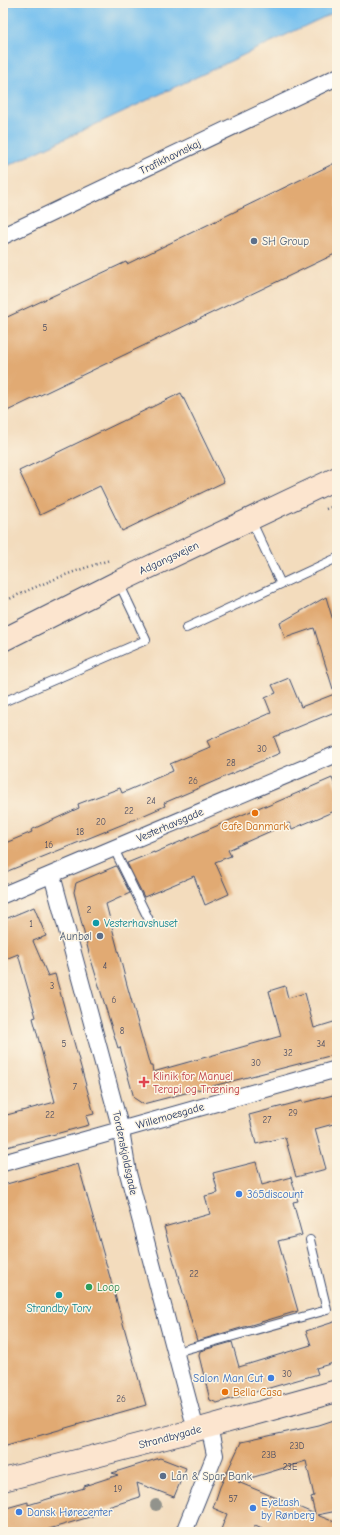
<svg xmlns="http://www.w3.org/2000/svg" width="340" height="1535" font-family="'Comic Neue',sans-serif">
  <rect width="100%" height="100%" fill="#fcf5e5"/>
  <filter id="ink" filterUnits="userSpaceOnUse"><feTurbulence type="fractalNoise" baseFrequency=".025" numOctaves="2"/><feDisplacementMap in="SourceGraphic" scale="8" xChannelSelector="R" yChannelSelector="G"/><feConvolveMatrix kernelMatrix="1 2 1 2 8 2 1 2 1" color-interpolation-filters="sRGB"/></filter>
  <filter id="wash" filterUnits="userSpaceOnUse"><feTurbulence type="fractalNoise" baseFrequency=".012" numOctaves="4" result="noise"/><feDisplacementMap in="SourceGraphic" scale="16" xChannelSelector="R" yChannelSelector="G"/><feGaussianBlur stdDeviation="0.9" result="paint"/><feColorMatrix in="noise" values="0 0 0 0 0 0 0 0 0 0 0 0 0 0 0 0 0 1.4 0 .05"/><feComposite in="paint" operator="in"/></filter>
  <g filter="url(#wash)">
    <rect width="100%" height="100%" fill="#f3dcbd"/>
    <!-- water -->
    <path fill="#75c0ef" stroke="#4878a6" d="M3,3H337V11L3,168Z"/>
    <g id="blocks">
      <!-- building -->
      <path fill="#e1aa73" fill-rule="evenodd" d="M337,162V253L3,413V319L126,262L127,264Z
        M181,393L224,482L122,531L100,486L40,515L19,471Z
        M326,597L337,634V689H333L314,628L285,638L280,623Z
        M289,678L301,707L337,693V711L274,737L280,753L164,803L165,806L126,823L3,873V844L32,832L31,830L79,808L78,804L120,788L122,793L173,771L170,764L210,747L207,741L271,713L265,698L276,693L272,685Z
        M332,778L337,790V810L292,829L289,823L228,850L231,856L215,862L229,894L205,905L194,876L144,897L127,863L154,852V853L265,805V807Z
        M116,866L130,893L106,904L127,985L150,1066H152L153,1072L281,1036L269,991L285,986L288,998L305,993L314,1028L337,1021V1054L143,1104L134,1098L120,1047L118,1048L89,953L74,892L76,883Z
        M34,907L46,936L33,941L48,976L55,974L94,1114L86,1116L89,1125L3,1148V1116L55,1102L33,1018L36,1017L18,954L3,960V920Z
        M337,1094V1123L315,1129L326,1169L296,1177L285,1137L256,1144L249,1115L302,1101V1103Z
        M256,1162L262,1185L291,1177L298,1201L293,1202L302,1235L278,1241L298,1311L197,1341L164,1227L210,1214L205,1196L218,1193L213,1173Z
        M78,1164L146,1405L3,1446V1185Z
        M337,1321V1362L316,1368L318,1374L217,1403L210,1400L199,1356L200,1351L232,1342L239,1367L311,1345L306,1331Z
        M337,1419V1475L333,1476L337,1491V1511L317,1515L337,1523V1532H270L255,1526L252,1532H220L227,1514L213,1508L220,1487L241,1442L319,1425ZM306,1461L314,1496L311,1497L315,1514L238,1482Z
        M160,1458L186,1468L174,1497L137,1483L140,1497L92,1512L93,1516L39,1532H3V1509L28,1502V1505L84,1488V1486L118,1475L112,1473Z"/>
    </g>
  </g>
  <g filter="url(#ink)">
    <use href="#blocks" fill-opacity="0" stroke="#3b496c" stroke-width="1"/>
    <g fill="none" stroke-linecap="round" stroke-linejoin="round">
      <defs>
        <path id="lane" d="M251,520L281,584
          M186,628L337,558
          M3,702L146,640L119,583
          M114,849L149,920
          M176,1352L327,1310L310,1240"/>
        <path id="street" d="M3,236L337,77
          M52,875L121,1130L128,1173L196,1430
          M3,895L337,754
          M3,1163L337,1069
          M184,1532L215,1455L209,1426"/>
        <path id="secondary" d="M3,640L118,582L337,478
          M3,1480L196,1430L337,1391"/>
      </defs>
      <!-- lane casing -->
      <use href="#lane" stroke="#3b496c" stroke-width="10"/>
      <!-- street casing -->
      <use href="#street" stroke="#3b496c" stroke-width="18"/>
      <!-- secondary casing -->
      <use href="#secondary" stroke="#3b496c" stroke-width="24"/>
      <!-- path -->
      <path stroke="#3b496c" stroke-width="2.5" stroke-dasharray="1 3" stroke-linecap="butt" d="M326,509L337,505
        M3,602C38,585 73,571 110,560"/>
      <!-- lane -->
      <use href="#lane" stroke="#fff" stroke-width="8"/>
      <!-- street -->
      <use href="#street" stroke="#fff" stroke-width="16"/>
      <!-- secondary -->
      <use href="#secondary" stroke="#fce5cf" stroke-width="22"/>
    </g>
    <!-- trees -->
    <circle fill="#92938c" cx="156" cy="1505" r="6"/>
  </g>
  <!-- markers -->
  <g fill="#5c6f8a" stroke="#fcf5e5" stroke-width="1.5">
    <circle cx="254" cy="241" r="4"/>
    <circle cx="100" cy="936" r="4"/>
    <circle cx="163" cy="1476" r="4"/>
  </g>
  <g fill="#e8710a" stroke="#fcf5e5" stroke-width="1.5">
    <circle cx="255" cy="813" r="4"/>
    <circle cx="225" cy="1392" r="4"/>
  </g>
  <g fill="#0f9aa8" stroke="#fcf5e5" stroke-width="1.5">
    <circle cx="96" cy="923" r="4"/>
    <circle cx="59" cy="1295" r="4"/>
  </g>
  <path fill="#e0444e" stroke="#fcf5e5" stroke-width="1.5" d="M142 1076h4v4h4v4h-4v4h-4v-4h-4v-4h4z"/>
  <g fill="#3f7fe0" stroke="#fcf5e5" stroke-width="1.5">
    <circle cx="239" cy="1194" r="4"/>
    <circle cx="271" cy="1378" r="4"/>
    <circle cx="253" cy="1508" r="4"/>
    <circle cx="19" cy="1512" r="4"/>
  </g>
  <circle fill="#2e9e5b" stroke="#fcf5e5" stroke-width="1.5" cx="89" cy="1287" r="4"/>
  <g text-anchor="middle" dominant-baseline="central" stroke-width="3" stroke-linejoin="round" paint-order="stroke">
    <!-- number labels -->
    <g font-size="9" fill="#4c4e63">
      <text x="45" y="328">5</text>
      <text x="262" y="749">30</text>
      <text x="231" y="763">28</text>
      <text x="193" y="781">26</text>
      <text x="151" y="801">24</text>
      <text x="129" y="811">22</text>
      <text x="101" y="822">20</text>
      <text x="80" y="832">18</text>
      <text x="49" y="845">16</text>
      <text x="89" y="910">2</text>
      <text x="31" y="924">1</text>
      <text x="105" y="966">4</text>
      <text x="52" y="986">3</text>
      <text x="114" y="1000">6</text>
      <text x="122" y="1031">8</text>
      <text x="64" y="1044">5</text>
      <text x="321" y="1044">34</text>
      <text x="288" y="1053">32</text>
      <text x="256" y="1063">30</text>
      <text x="75" y="1087">7</text>
      <text x="293" y="1113">29</text>
      <text x="50" y="1115">22</text>
      <text x="267" y="1120">27</text>
      <text x="194" y="1274">22</text>
      <text x="287" y="1374">30</text>
      <text x="121" y="1399">26</text>
      <text x="297" y="1446">23D</text>
      <text x="269" y="1455">23B</text>
      <text x="290" y="1467">23E</text>
      <text x="118" y="1489">19</text>
      <text x="233" y="1499">57</text>
    </g>
    <!-- street labels -->
    <g font-size="11" fill="#1b2f5e" stroke="#fcf5e5">
      <text transform="translate(170 157) rotate(-26)">Trafikhavnskaj</text>
      <text transform="translate(169 558) rotate(-25)">Adgangsvejen</text>
      <text transform="translate(170 825) rotate(-23)">Vesterhavsgade</text>
      <text transform="translate(170 1116) rotate(-16)">Willemoesgade</text>
      <text transform="translate(125 1153) rotate(78)">Tordenskjoldsgade</text>
      <text transform="translate(170 1437) rotate(-15)">Strandbygade</text>
    </g>
    <!-- service labels -->
    <g font-size="11" fill="#4e5e75" stroke="#fcf5e5" text-anchor="start">
      <text x="262" y="241">SH Group</text>
      <text x="92" y="936" text-anchor="end">Aunbøl</text>
      <text x="171" y="1476">Lån &amp; Spar Bank</text>
    </g>
    <!-- food labels -->
    <g font-size="11" fill="#c56008" stroke="#fcf5e5">
      <text x="255" y="826">Cafe Danmark</text>
      <text x="233" y="1392" text-anchor="start">Bella Casa</text>
    </g>
    <!-- culture labels -->
    <g font-size="11" fill="#0d838f" stroke="#fcf5e5" text-anchor="start">
      <text x="104" y="923">Vesterhavshuset</text>
      <text x="59" y="1308" text-anchor="middle">Strandby Torv</text>
    </g>
    <!-- health labels -->
    <g font-size="11" fill="#be3a42" stroke="#fcf5e5" text-anchor="start">
      <text x="153" y="1076">Klinik for Manuel<tspan x="153" dy="13">Terapi og Træning</tspan></text>
    </g>
    <!-- shop labels -->
    <g font-size="11" fill="#366cbe" stroke="#fcf5e5" text-anchor="start">
      <text x="247" y="1194">365discount</text>
      <text x="263" y="1378" text-anchor="end">Salon Man Cut</text>
      <text x="261" y="1502">EyeLash<tspan x="261" dy="13">by Rønberg</tspan></text>
      <text x="27" y="1512">Dansk Hørecenter</text>
    </g>
    <!-- leisure labels -->
    <g font-size="11" fill="#27864d" stroke="#fcf5e5" text-anchor="start">
      <text x="97" y="1287">Loop</text>
    </g>
  </g>
  <!-- margin -->
  <rect width="340" height="1535" fill="none" stroke="#fcf5e5" stroke-width="16"/>
</svg>
